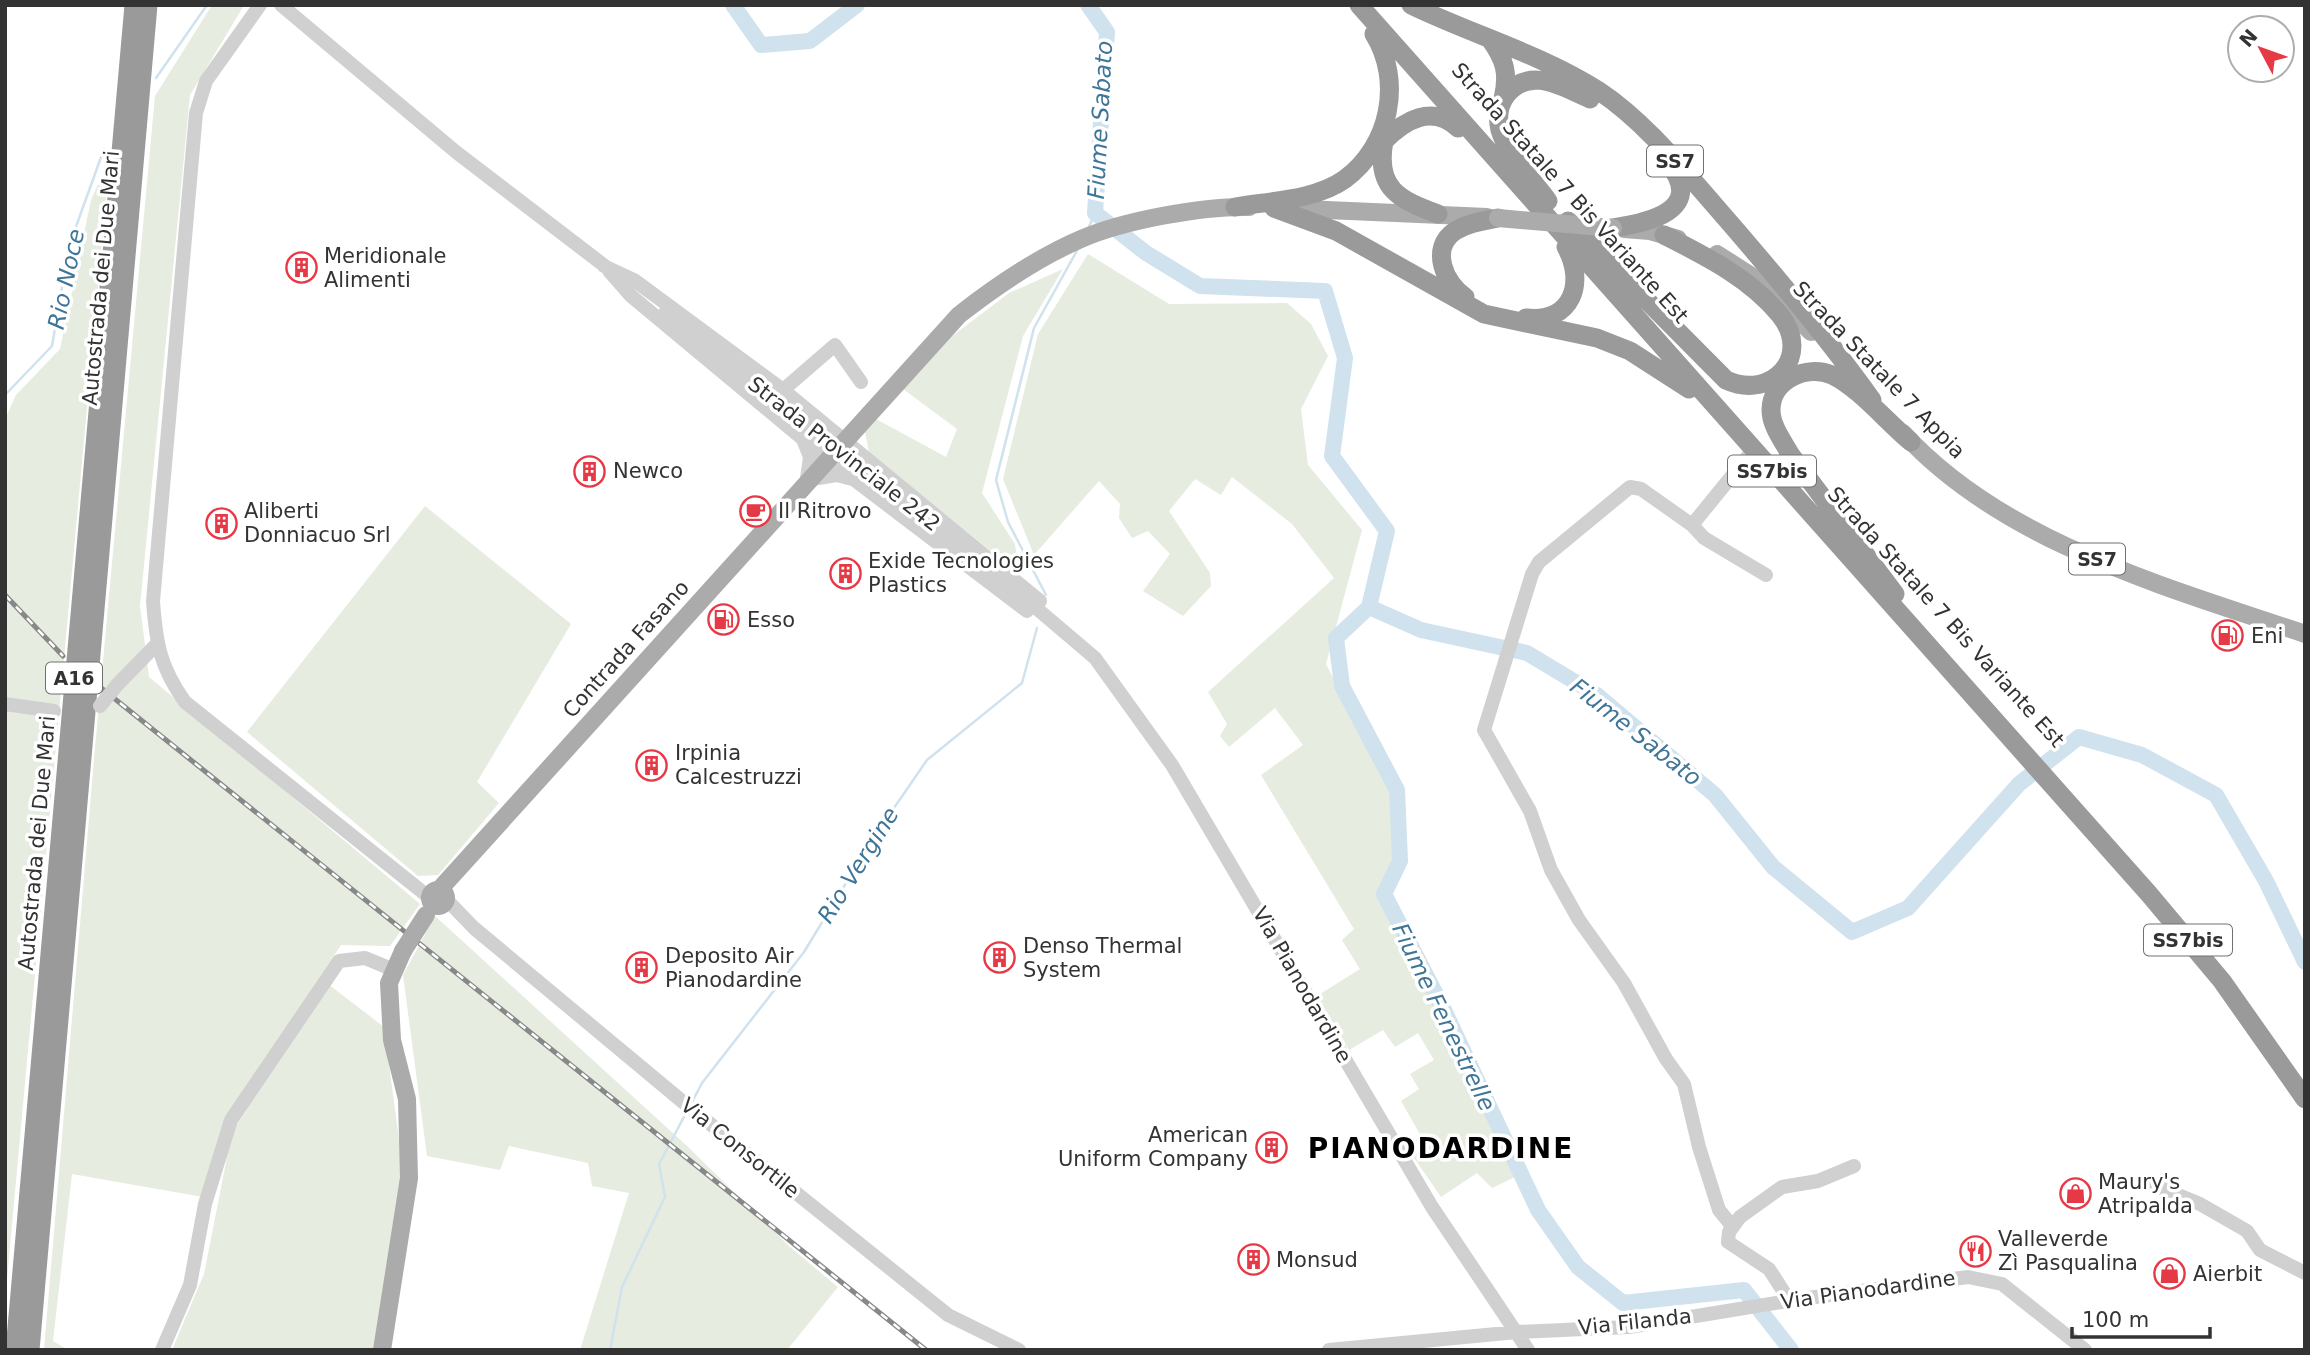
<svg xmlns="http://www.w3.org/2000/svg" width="2310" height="1355" font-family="'DejaVu Sans',sans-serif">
  <rect width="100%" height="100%" fill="#fff"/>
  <!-- green -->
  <path fill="#e6ecdf" d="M212,5L243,7L190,95L140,606L149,677L420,904L390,946L341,945L226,1117L203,1197L72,1174L53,1341L68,1350H44L94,759L155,96Z
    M110,157L5,1301V419L16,395L60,349L91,200Z
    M1088,254L1169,304L1287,303L1311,324L1328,356L1301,409L1308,465L1362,530L1326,664L1391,791L1395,853L1380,893L1515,1177L1492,1188L1477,1173L1441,1197L1406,1146L1421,1136L1401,1101L1419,1089L1410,1074L1434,1060L1418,1033L1395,1047L1383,1030L1349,1050L1317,996L1360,969L1342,940L1354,929L1261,775L1303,745L1275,708L1229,747L1220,736L1227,724L1208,692L1334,578L1292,524L1232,477L1221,495L1195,479L1169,511L1210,573L1211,586L1183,616L1143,591L1170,554L1148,531L1132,538L1119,518L1120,504L1099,481L1034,555L1003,479L1038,334Z
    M1063,269L1023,336L982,493L1015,544L1019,574L869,452L865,432L876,419L946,457L957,429L903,389L947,340L1009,293Z
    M425,506L571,624L477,782L499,803L438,875L418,876L247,732Z
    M435,916L686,1145L790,1247L838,1287L787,1350H580L629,1193L592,1186L588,1163L509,1146L500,1170L427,1156L403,975Z
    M328,984L384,1027L403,1170L374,1350H172L204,1274L232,1132Z"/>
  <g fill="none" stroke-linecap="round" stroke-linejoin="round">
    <!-- stream -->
    <path stroke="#cfe2ee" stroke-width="2.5" d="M156,78L207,5
      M1088,229L1095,213
      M5,395L52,346L69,246L104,149
      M1046,595L1008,522L996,480L1034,328L1079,247
      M691,1104L702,1083L804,952L874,837L927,760L1022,683L1037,628
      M610,1350L622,1287L665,1197L659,1164L686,1113"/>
    <!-- river -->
    <path stroke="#cfe2ee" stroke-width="16" d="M733,5L761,45L810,41L857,5
      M1088,5L1107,32L1095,213L1146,253L1200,286L1325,291L1345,358L1332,456L1387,531L1369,607L1421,630L1527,653L1597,695L1715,795L1773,867L1852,932L1908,908L2019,784L2079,737L2142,755L2216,795L2266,881L2305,962
      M1369,607L1336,638L1342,686L1397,790L1400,861L1384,894L1444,1010L1538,1210L1578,1267L1623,1303L1744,1290L1791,1350"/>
    <!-- minor -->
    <path stroke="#d0d0d0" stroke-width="14" d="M260,5L206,81L196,113L153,601C156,643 160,667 185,702L430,898
      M281,5L456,152L610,270
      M604,266L634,280L783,390L1040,601
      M609,271L630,295L827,459L1027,611
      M783,390L835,345L861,382
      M804,442L810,457L806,485
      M812,479L837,475L852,479
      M1692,525L1704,538L1766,575
      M1022,596L1095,658L1172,765L1432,1207L1528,1350
      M117,685L156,645
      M5,704L54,711
      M446,899L474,928L683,1102L948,1315L1019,1350
      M2144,1181L2200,1204L2247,1231L2260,1250L2305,1273
      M1733,1227L1719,1210L1699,1147L1684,1084L1666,1059L1624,983L1579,920L1551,870L1530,811L1484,730L1532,574L1539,562L1630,487L1641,489L1692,525L1753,450
      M1789,1300L1769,1269L1728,1242L1729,1232L1740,1217L1782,1187L1818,1181L1854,1166
      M162,1350L190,1285L205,1204L231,1120L339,961L365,958L394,970
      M1329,1350L1517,1332L1629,1327L1800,1299L1968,1277L2002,1284L2085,1350"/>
    <!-- major -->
    <path stroke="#ababab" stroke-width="18" d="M1281,208L1487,217
      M1624,229L1650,231L1678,239
      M1717,254L1764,284L1811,332
      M1903,433C2004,543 2167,587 2305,634
      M430 898a8 8 0 1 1 16 0a8 8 0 1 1-16 0Z
      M439,890L959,315C996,286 1037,258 1081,239C1125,220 1203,206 1249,207
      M382,1350L409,1178L407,1099L392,1040L389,983L403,951"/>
    <!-- highway -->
    <path stroke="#9a9a9a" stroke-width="19" d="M1359,5L2149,894L2222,981L2305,1099
      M1411,5C1473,35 1541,54 1599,91C1644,121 1680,166 1716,207C1771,270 1824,333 1872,400
      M1490,39C1505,60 1509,73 1503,99
      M1548,201C1533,180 1507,155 1500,130C1497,117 1499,104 1507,94C1531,66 1562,87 1590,99
      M1235,207C1270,201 1316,200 1345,179C1390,146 1403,81 1374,34
      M1274,208L1336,231L1484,314L1597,338L1630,351L1689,389
      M1438,214C1399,200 1375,188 1384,141C1405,120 1432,104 1458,128
      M1568,221L1726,380C1772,401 1813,356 1780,315C1750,278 1705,256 1664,235
      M1613,228C1646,223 1706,211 1669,164
      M1465,297C1445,284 1429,248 1455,231C1468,223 1483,221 1498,218
      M1526,318C1572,323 1586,283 1566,247
      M1895,594L1790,454C1783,441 1771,426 1771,410C1771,380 1807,364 1832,375C1858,387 1888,423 1911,442
      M15,1350L134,5
      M30,1350L148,5"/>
    <defs>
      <path id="rail" d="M5,595L63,656
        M95,683L926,1350"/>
    </defs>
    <!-- rail casing -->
    <use href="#rail" stroke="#888" stroke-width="5"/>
    <!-- rail -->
    <use href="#rail" stroke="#fff" stroke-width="2.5" stroke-dasharray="8" stroke-linecap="butt"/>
    <!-- minor-bridge -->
    <path stroke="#d0d0d0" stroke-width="14" d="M665,313L1022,596
      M100,706L117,685"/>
    <!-- major-bridge -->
    <path stroke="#ababab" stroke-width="18" d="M1498,218L1613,228
      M403,951L426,915"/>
  </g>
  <!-- icons -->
  <defs>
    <symbol id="building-ring" viewBox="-11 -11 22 22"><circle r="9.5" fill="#fff" stroke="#e63946" stroke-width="1.5"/><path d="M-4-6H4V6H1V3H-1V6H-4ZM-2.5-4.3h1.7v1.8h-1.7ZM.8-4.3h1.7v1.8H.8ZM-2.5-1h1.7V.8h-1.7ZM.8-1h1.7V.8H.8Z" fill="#e63946"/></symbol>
    <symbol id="cafe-ring" viewBox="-11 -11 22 22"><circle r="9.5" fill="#fff" stroke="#e63946" stroke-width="1.5"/><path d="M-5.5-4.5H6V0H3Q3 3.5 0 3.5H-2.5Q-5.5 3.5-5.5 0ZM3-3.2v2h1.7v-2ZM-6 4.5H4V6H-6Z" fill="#e63946"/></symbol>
    <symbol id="fuel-ring" viewBox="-11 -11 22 22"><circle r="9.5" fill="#fff" stroke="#e63946" stroke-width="1.5"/><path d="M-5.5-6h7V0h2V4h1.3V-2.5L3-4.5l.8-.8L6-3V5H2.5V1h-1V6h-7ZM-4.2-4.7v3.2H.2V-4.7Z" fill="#e63946"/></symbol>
    <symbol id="shop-ring" viewBox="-11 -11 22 22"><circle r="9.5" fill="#fff" stroke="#e63946" stroke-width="1.5"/><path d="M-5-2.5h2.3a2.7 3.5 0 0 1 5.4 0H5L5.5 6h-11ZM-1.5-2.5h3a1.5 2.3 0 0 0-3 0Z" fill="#e63946"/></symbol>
    <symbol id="restaurant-ring" viewBox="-11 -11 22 22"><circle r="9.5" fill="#fff" stroke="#e63946" stroke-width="1.5"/><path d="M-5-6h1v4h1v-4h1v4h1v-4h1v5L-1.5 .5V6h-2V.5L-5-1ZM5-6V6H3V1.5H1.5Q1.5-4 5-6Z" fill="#e63946"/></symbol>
  </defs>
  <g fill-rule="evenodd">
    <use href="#building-ring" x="284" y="250" width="35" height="35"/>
    <use href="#building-ring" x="572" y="454" width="35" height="35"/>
    <use href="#cafe-ring" x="738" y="494" width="35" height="35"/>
    <use href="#building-ring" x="204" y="506" width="35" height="35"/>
    <use href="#building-ring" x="828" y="556" width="35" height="35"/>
    <use href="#fuel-ring" x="706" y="602" width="35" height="35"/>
    <use href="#fuel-ring" x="2210" y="618" width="35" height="35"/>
    <use href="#building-ring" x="634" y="748" width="35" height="35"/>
    <use href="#building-ring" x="982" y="940" width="35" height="35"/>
    <use href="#building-ring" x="624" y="950" width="35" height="35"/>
    <use href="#building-ring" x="1254" y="1130" width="35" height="35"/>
    <use href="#shop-ring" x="2058" y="1176" width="35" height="35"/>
    <use href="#restaurant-ring" x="1958" y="1234" width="35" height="35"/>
    <use href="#building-ring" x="1236" y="1242" width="35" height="35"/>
    <use href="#shop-ring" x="2152" y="1256" width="35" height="35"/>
  </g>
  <g text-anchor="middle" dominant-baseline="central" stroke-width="7" stroke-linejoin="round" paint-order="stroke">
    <!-- shield labels -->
    <g fill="#fff" stroke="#707070" stroke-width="2">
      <rect x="1647" y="145.5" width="56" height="31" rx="5"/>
      <rect x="1728" y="455.5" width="88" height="31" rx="5"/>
      <rect x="2069" y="543.5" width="56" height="31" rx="5"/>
      <rect x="46" y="662.5" width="56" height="31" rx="5"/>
      <rect x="2144" y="924.5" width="88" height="31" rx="5"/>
    </g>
    <g font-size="19" font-weight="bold" fill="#333">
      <text x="1675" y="161">SS7</text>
      <text x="1772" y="471">SS7bis</text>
      <text x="2097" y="559">SS7</text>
      <text x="74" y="678">A16</text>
      <text x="2188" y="940">SS7bis</text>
    </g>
    <!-- street labels -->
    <g font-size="21" fill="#333" stroke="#fff">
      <text transform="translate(1570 193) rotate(48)">Strada Statale 7 Bis Variante Est</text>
      <text transform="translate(101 278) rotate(-85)">Autostrada dei Due Mari</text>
      <text transform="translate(1879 370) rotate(46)">Strada Statale 7 Appia</text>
      <text transform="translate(844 454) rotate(38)">Strada Provinciale 242</text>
      <text transform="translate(1946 617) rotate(48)">Strada Statale 7 Bis Variante Est</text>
      <text transform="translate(626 649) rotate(-48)">Contrada Fasano</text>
      <text transform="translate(37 843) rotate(-85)">Autostrada dei Due Mari</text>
      <text transform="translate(1302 985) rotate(60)">Via Pianodardine</text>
      <text transform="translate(740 1148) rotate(39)">Via Consortile</text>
      <text transform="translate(1868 1290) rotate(-8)">Via Pianodardine</text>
      <text transform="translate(1635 1322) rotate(-6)">Via Filanda</text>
    </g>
    <!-- poi labels -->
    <g font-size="21" fill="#333" stroke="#fff" text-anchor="start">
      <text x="324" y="256">Meridionale<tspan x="324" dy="24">Alimenti</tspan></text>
      <text x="613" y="471">Newco</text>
      <text x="244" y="511">Aliberti<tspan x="244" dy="24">Donniacuo Srl</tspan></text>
      <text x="778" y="511">Il Ritrovo</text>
      <text x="868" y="561">Exide Tecnologies<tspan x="868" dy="24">Plastics</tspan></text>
      <text x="747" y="620">Esso</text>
      <text x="2251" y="636">Eni</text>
      <text x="675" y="753">Irpinia<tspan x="675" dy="24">Calcestruzzi</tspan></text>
      <text x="1023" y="946">Denso Thermal<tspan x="1023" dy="24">System</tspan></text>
      <text x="665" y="956">Deposito Air<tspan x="665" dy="24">Pianodardine</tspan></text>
      <text x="1248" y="1135" text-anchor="end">American<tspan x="1248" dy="24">Uniform Company</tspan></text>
      <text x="2098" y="1182">Maury's<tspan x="2098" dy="24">Atripalda</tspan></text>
      <text x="1998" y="1239">Valleverde<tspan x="1998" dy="24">Zì Pasqualina</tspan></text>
      <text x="1276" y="1260">Monsud</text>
      <text x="2193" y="1274">Aierbit</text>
    </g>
    <!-- water labels -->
    <g font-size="23" font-style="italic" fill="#3f7597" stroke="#fff">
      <text transform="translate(1100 120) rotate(-87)">Fiume Sabato</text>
      <text transform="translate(66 279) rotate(-78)">Rio Noce</text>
      <text transform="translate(1636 732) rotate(38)">Fiume Sabato</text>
      <text transform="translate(858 865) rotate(-58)">Rio Vergine</text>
      <text transform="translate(1444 1017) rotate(64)">Fiume Fenestrelle</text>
    </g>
    <!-- district labels -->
    <g font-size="28" font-weight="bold" letter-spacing="2" fill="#000" stroke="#fff">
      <text x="1441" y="1148">PIANODARDINE</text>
    </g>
  </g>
  <!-- border -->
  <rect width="2310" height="1355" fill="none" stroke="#333333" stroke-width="14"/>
  <!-- north arrow -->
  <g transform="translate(2261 49) rotate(311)"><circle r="33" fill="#ffffff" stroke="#adadad" stroke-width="2"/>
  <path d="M0-5L12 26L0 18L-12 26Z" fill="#e63946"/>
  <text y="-10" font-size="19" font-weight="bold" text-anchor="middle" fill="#333333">N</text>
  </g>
  <!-- scale -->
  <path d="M2072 1327v10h138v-10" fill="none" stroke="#333333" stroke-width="3.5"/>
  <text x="2082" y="1327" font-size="21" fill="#333333" stroke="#ffffff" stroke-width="5" paint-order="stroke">100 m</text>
</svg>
